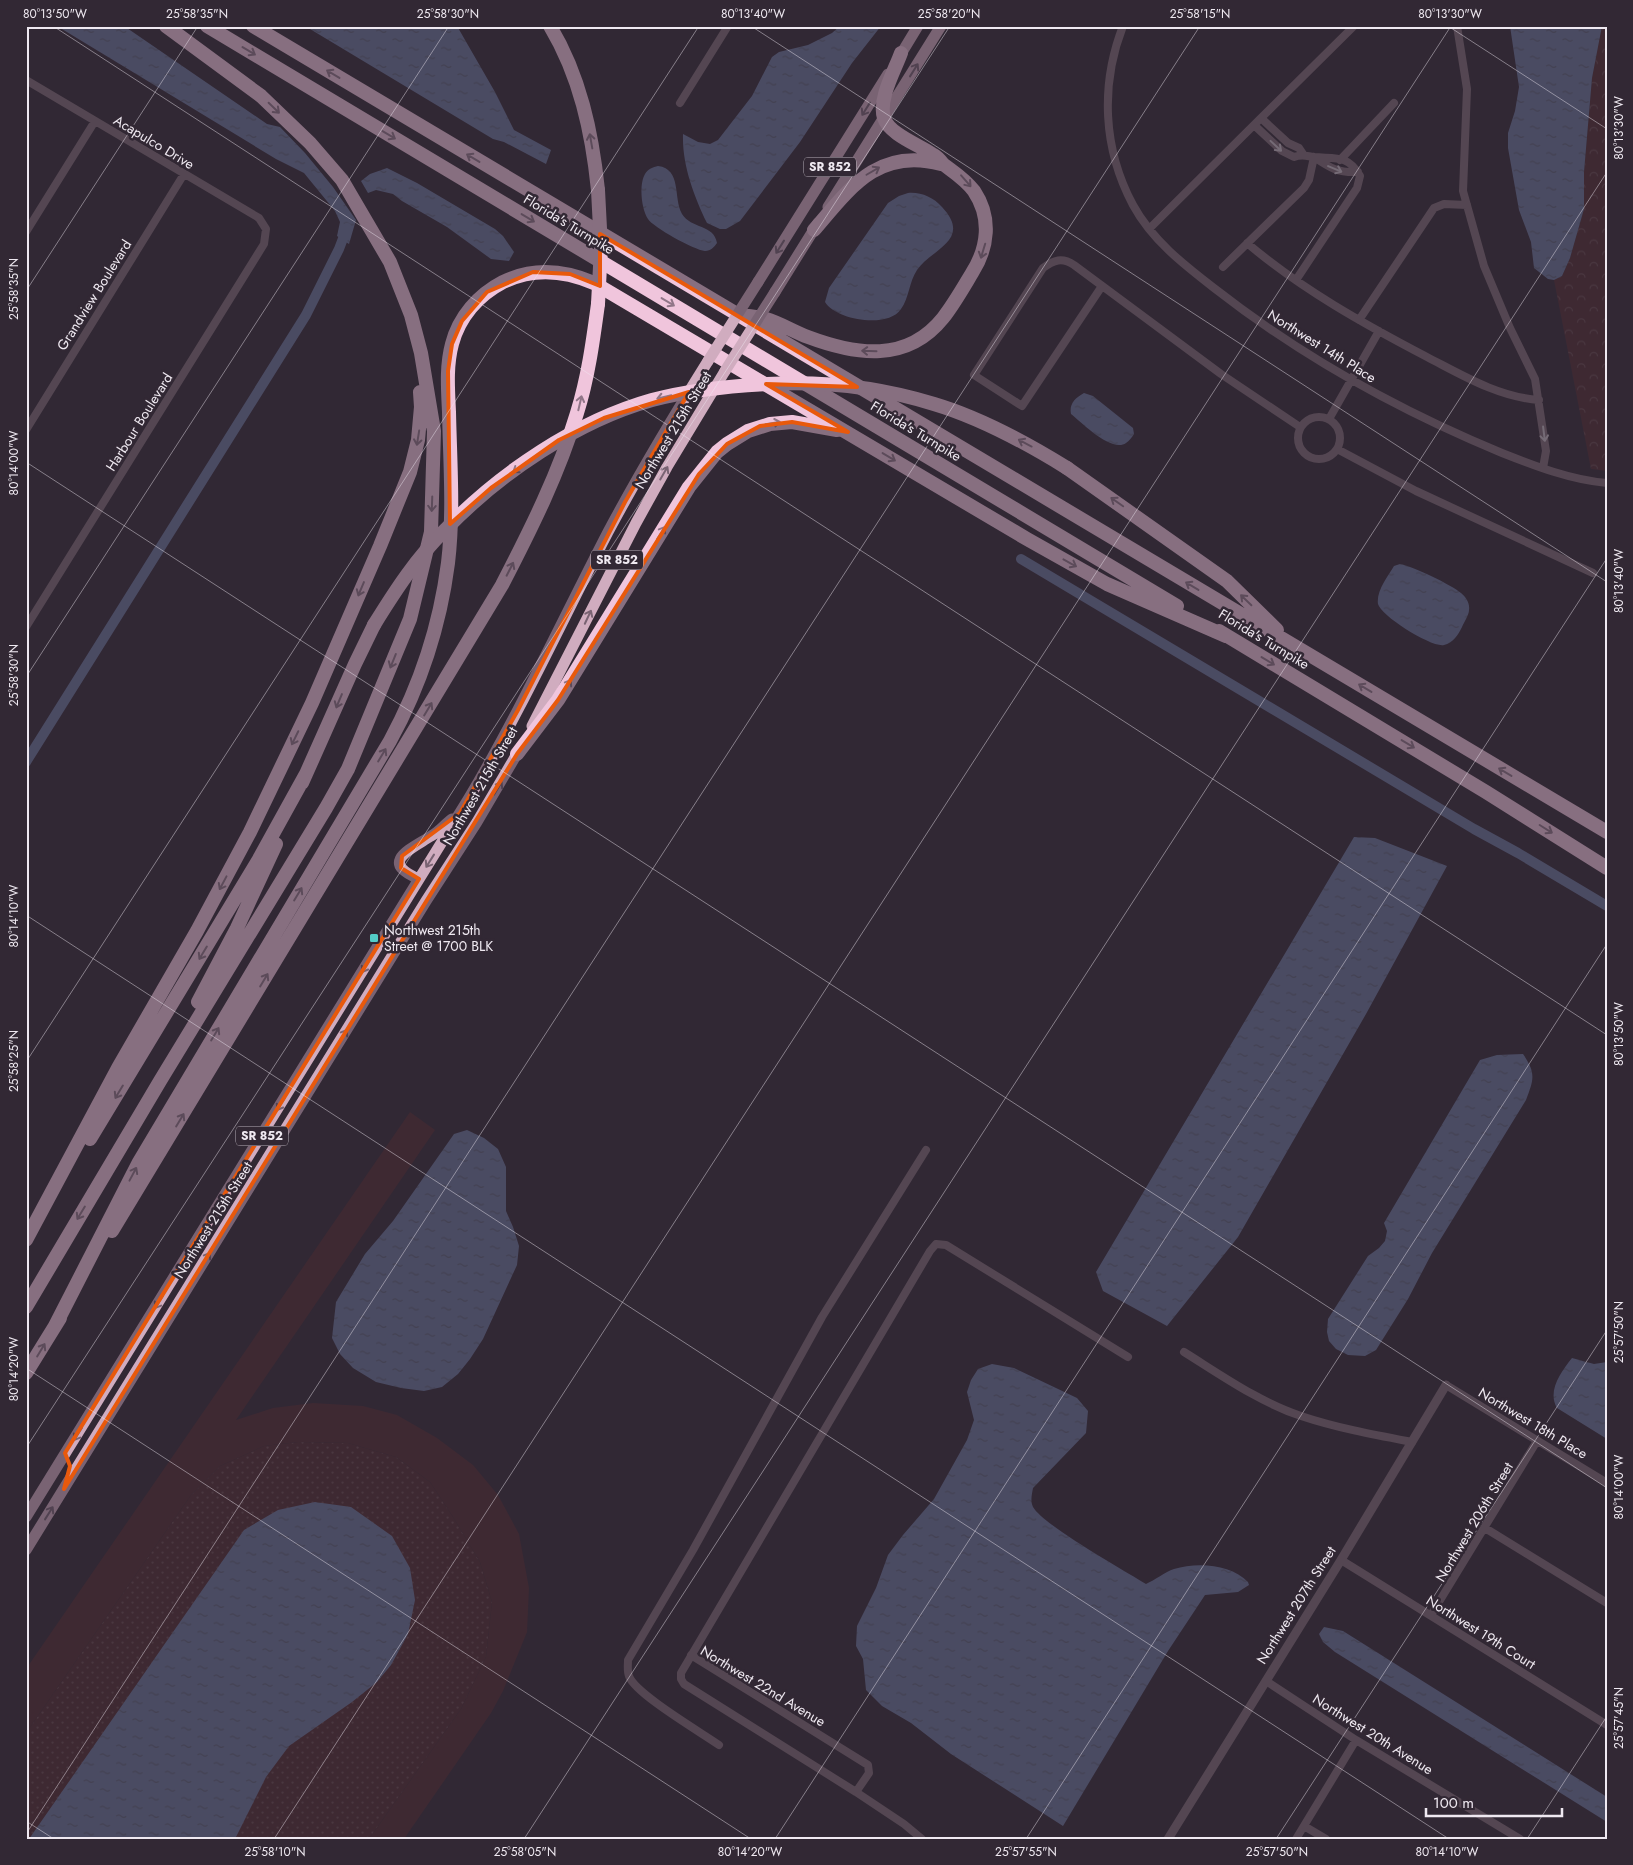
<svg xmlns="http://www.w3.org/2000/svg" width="1633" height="1865" font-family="Jost,sans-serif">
  <defs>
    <pattern id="grass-dots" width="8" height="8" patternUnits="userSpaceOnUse" patternTransform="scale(1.25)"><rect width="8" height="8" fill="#4e2b30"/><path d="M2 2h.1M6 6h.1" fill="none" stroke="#684a4e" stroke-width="1.8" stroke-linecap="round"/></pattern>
    <pattern id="forest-crowns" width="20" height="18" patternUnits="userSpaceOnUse" patternTransform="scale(1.25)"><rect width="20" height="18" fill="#4e2b30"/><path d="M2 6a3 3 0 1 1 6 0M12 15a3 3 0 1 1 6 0" fill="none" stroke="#684a4e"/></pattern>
    <pattern id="water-ripples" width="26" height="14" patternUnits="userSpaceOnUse" patternTransform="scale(1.25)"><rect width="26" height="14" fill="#69769a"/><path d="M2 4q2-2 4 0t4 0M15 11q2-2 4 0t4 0" fill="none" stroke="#5a6075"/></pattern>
  </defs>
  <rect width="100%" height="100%" fill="#322834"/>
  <!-- grass -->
  <path fill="url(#grass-dots)" d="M298,1442L348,1443L396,1457L430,1482L453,1517L480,1562L492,1602L486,1657L461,1709L369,1839H26V1733L191,1495L220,1466L264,1446Z"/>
  <!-- forest -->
  <path fill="url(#forest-crowns)" d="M1602,26H1607V471L1591,469L1554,280L1562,276L1570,258L1584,209V172L1592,78Z"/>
  <!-- pitch -->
  <path fill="#4e2b30" d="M410,1112L435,1130L236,1420L273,1408L313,1403L363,1406L397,1415L437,1438L473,1465L498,1495L519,1534L529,1588L527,1632L503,1691L491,1713L404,1839H369L461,1709L486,1657L492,1602L480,1562L453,1517L430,1482L396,1457L348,1443L298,1442L264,1446L220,1466L191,1495L26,1733V1669Z"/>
  <!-- water -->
  <path fill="url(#water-ripples)" d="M57,26H124L267,124L280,127L305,153L333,187L356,220L349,244L337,236L340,222L335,211L304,173L276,159Z
    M305,26H457L495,92L514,130L551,150L546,164L504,142L493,139Z
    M840,26H881L852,63L800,142L740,221L726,229H720L707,223C694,196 682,165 683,134L698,142L710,144L718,140L752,96L772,57L779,52L808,45L832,33Z
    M1510,26H1602L1592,78L1584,172V209L1570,258L1562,276L1554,280L1548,279L1534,268L1531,242L1519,210L1508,148V133L1515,111L1519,87Z
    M658,166C682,169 673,198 682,214C691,229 714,224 717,243C714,247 711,251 705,251C694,250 653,227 648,219C641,209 639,184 645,174C648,169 653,167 658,166Z
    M387,168L417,183L495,229L503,236L514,252L509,261L491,259L447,227L402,201L393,194L376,190L368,193L361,181L370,174Z
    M908,193C921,192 933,197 942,207C973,240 931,249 917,270C909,282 909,298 901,309C888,329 836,320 825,302L829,288L888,203L899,196Z
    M1084,393L1093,396L1133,428L1134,434C1132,437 1129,441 1126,443C1112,453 1082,423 1071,414C1069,404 1075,398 1084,393Z
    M1400,564C1412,566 1452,585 1461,593C1466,597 1470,603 1469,610C1469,615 1464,622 1462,627C1458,635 1453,643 1444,645C1432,648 1381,616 1378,604C1376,591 1388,576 1394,566Z
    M1354,837L1375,838L1447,866L1366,1014L1238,1237L1167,1326L1103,1291L1096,1272Z
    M1523,1054C1536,1073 1534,1079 1526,1100L1432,1253L1408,1299L1376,1350L1365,1356L1348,1355L1336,1349L1329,1341L1327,1332L1328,1319L1368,1256L1379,1248L1385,1241L1387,1231L1384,1223L1480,1060L1497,1055Z
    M467,1130L484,1138L498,1149L506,1167V1211L513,1227L519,1246L517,1265L483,1339L470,1359L458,1374L442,1387L424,1391L401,1388L376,1382L353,1368L340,1354L332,1338L336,1302L365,1254L393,1221L454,1134Z
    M1572,1358L1594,1364L1607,1362V1439L1557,1408C1547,1391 1561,1372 1572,1358Z
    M992,1364L1014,1368L1077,1398L1088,1411L1086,1433L1033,1488C1032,1494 1030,1501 1033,1507C1043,1525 1125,1571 1146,1584C1155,1580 1165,1572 1174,1569C1197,1562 1231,1564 1248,1582L1249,1585L1238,1592L1205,1595L1168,1651L1063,1826L951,1754L911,1723L882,1706L866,1690L863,1659L856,1646L857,1626L876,1588L888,1555L903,1535L934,1499L967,1440L974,1420L967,1392L971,1380L978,1369Z
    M315,1502L351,1507L392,1536L410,1568L415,1600L408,1634L391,1665L377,1682L352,1702L289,1746L266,1777L235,1839H29L244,1530L278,1510Z
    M1324,1627L1343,1631L1607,1797V1822L1335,1652L1323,1642L1319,1634Z"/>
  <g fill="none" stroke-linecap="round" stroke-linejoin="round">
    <!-- canal -->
    <path stroke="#69769a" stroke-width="10" d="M1021,559L1474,829L1518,853L1607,906
      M26,762L306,315L339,249L347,228"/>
    <!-- minor -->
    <path stroke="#7e6c75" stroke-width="8" d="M1123,26C1100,85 1103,149 1133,205C1152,240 1183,264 1214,288C1301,356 1400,411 1502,453C1535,466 1571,480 1607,483
      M1457,26L1467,89L1463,191L1484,266L1510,328L1535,379L1546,451L1543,468
      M26,80L259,218L266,229L264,244L26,627
      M680,103L728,26
      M1261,118L1288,143L1299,148L1303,154
      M1254,125L1282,151L1294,157C1302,154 1306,156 1314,157C1334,159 1348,154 1360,176L1357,188L1296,280
      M1314,157C1330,168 1338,173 1358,172
      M1340,160L1394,103
      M1149,229L1354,26
      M26,232L95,121
      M1247,243C1301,289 1364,324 1427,357C1462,375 1498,397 1539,400
      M1223,267L1304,188L1309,180L1314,157
      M1102,286L1022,406L974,375L1043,268C1054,260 1062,257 1074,265L1221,374L1300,427
      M1359,320L1434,208L1444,204L1467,205
      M1298 438a21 21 0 1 1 42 0a21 21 0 1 1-42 0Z
      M1329,419L1379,331
      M26,430L184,174
      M1337,449L1416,491L1593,573
      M1184,1352C1221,1375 1259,1402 1301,1416C1337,1428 1375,1435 1412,1442
      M1446,1385L1607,1483
      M1485,1528L1607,1603
      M1341,1560L1607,1725
      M1431,1615L1537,1441
      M691,1655L868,1765L869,1773L856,1792
      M1266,1681L1356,1740L1520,1839
      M719,1745C702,1733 634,1693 629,1676C627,1671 628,1665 628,1660L693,1550L822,1317L926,1150
      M1304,1826L1326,1839
      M922,1839L904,1824L856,1792L684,1684L681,1679V1673L930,1251L936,1244L946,1245L1128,1357
      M1296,1839L1356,1740"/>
    <!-- tertiary -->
    <path stroke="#7e6c75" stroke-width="9" d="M1168,1839L1341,1560L1446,1385"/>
    <!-- primary -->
    <path stroke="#d0acbf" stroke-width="11" d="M898,59L918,26
      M828,207L941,26
      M758,282L888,74
      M775,292L818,223
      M532,726L636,523L667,467L725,371
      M419,879C378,862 411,849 431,836C439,832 445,824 452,819
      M26,1517L469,798C520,712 562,621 608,532C639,474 673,417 708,361
      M26,1550L426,901L477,822L521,747"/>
    <!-- motorway -->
    <path stroke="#f0c5dc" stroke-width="14" d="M207,26L1177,606
      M253,26L1607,832
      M550,26C580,76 592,132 598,190
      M814,230C850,188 878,147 941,164
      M748,316C754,317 760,317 766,319C780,323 794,332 808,337C856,355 907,363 943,318C954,304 963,288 972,273C988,248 992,218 974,191C965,179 955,173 943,164C940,160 936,156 932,154C919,145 889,134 884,118C878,99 895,70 901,53
      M1067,468L1227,581L1277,630
      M1219,631L1486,792L1607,868
      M517,754L558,700L689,487L717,452L727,444L748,431L770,424L792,422L837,430
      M302,783L355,664L374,625
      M198,1002L237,928L276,844
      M90,1139L259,859L306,774
      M112,1231L502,585C531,529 559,473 577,413C588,378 593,341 598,304
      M26,1240L118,1068L197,931L250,832L312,703L380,546L410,472L418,440L421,407L420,392
      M26,1307L160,1081L326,808L348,769L410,619L431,532L434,431L421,353L411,315L390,262L342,180L310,143L261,96L166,26
      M55,1326L139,1162L390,741C420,686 440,625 448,563C454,513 450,462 449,412C448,390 446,366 452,344C459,317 478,295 503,282C534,267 564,270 594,283L1027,539L1107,584L1226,636
      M26,1373L60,1318"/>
    <!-- primary-bridge -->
    <path stroke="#d0acbf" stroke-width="11" d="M708,361L758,282
      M725,371L775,292"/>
    <!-- motorway-bridge -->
    <path stroke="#f0c5dc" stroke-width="14" d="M598,190L601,248L598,304
      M374,625C395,591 417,557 446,529C500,473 577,421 652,400C689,390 728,386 767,384C824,381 879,387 934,404C981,418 1025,442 1067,468"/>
  </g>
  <!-- one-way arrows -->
  <defs><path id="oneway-shaft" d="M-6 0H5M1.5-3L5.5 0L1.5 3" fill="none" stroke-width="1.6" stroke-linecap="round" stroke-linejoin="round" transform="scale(1.25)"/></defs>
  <g stroke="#917688">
    <use href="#oneway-shaft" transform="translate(249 51) rotate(31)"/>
    <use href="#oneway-shaft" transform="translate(333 74) rotate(-149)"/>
    <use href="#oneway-shaft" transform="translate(274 108) rotate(44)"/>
    <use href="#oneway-shaft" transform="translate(389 135) rotate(31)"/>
    <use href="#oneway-shaft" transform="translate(591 141) rotate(-100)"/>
    <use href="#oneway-shaft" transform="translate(473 158) rotate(-149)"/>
    <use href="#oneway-shaft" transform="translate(873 171) rotate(-30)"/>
    <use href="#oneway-shaft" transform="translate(966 181) rotate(49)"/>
    <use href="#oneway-shaft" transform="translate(528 218) rotate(31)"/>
    <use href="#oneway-shaft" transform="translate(983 251) rotate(107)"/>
    <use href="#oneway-shaft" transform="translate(668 302) rotate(31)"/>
    <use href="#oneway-shaft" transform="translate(869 351) rotate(-178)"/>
    <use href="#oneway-shaft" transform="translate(664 397) rotate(167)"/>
    <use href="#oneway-shaft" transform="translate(580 403) rotate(-77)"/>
    <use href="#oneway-shaft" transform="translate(773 423) rotate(-9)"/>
    <use href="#oneway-shaft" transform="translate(418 438) rotate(99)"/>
    <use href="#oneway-shaft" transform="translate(1025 443) rotate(-152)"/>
    <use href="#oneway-shaft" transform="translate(889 457) rotate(31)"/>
    <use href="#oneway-shaft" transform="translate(519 468) rotate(145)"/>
    <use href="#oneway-shaft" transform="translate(1117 502) rotate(-145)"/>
    <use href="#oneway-shaft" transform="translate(432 504) rotate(92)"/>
    <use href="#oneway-shaft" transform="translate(661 533) rotate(-58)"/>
    <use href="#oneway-shaft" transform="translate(1070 563) rotate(29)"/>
    <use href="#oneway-shaft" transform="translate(510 569) rotate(-63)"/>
    <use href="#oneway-shaft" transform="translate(1192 586) rotate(-149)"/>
    <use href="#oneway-shaft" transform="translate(361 589) rotate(113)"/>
    <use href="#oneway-shaft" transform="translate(1246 600) rotate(-136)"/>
    <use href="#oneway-shaft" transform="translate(393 661) rotate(112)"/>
    <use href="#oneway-shaft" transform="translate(1268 661) rotate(31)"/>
    <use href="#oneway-shaft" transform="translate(567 686) rotate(-58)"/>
    <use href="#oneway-shaft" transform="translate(1365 688) rotate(-149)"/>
    <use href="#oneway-shaft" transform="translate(339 701) rotate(113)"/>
    <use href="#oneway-shaft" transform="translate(428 709) rotate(-59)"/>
    <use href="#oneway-shaft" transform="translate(295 738) rotate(116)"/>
    <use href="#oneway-shaft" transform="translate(1408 744) rotate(31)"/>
    <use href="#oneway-shaft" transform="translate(382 755) rotate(-59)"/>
    <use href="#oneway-shaft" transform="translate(1505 772) rotate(-149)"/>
    <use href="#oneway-shaft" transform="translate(1546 829) rotate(32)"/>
    <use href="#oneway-shaft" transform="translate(223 883) rotate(118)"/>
    <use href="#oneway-shaft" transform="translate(298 894) rotate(-59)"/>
    <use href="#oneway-shaft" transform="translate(203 953) rotate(121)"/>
    <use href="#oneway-shaft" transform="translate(264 980) rotate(-59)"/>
    <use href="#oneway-shaft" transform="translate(215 1034) rotate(-59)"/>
    <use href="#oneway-shaft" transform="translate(119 1092) rotate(121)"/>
    <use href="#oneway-shaft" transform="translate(180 1120) rotate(-59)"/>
    <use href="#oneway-shaft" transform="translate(133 1174) rotate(-62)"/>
    <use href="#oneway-shaft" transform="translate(81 1213) rotate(121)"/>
    <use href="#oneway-shaft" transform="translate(41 1350) rotate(-59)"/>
  </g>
  <g stroke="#796373">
    <use href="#oneway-shaft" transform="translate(914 70) rotate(-58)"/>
    <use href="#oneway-shaft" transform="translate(866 109) rotate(122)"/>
    <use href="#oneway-shaft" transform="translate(780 247) rotate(122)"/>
    <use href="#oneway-shaft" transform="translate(664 473) rotate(-60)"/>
    <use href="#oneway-shaft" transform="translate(588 617) rotate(-65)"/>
    <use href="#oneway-shaft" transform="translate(498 788) rotate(-59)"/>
    <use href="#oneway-shaft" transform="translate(430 861) rotate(122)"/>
    <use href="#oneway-shaft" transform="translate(366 966) rotate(121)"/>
    <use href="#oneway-shaft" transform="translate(343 1036) rotate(-58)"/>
    <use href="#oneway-shaft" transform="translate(281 1104) rotate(121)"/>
    <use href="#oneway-shaft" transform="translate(206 1259) rotate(-58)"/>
    <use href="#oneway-shaft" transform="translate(159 1302) rotate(122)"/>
    <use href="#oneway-shaft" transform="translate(78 1434) rotate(122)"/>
    <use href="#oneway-shaft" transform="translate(49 1513) rotate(-58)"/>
  </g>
  <g stroke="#c7bdc6">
    <use href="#oneway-shaft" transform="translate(1276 146) rotate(43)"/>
    <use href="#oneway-shaft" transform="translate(1335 169) rotate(23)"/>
    <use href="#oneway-shaft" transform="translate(1544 434) rotate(83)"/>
  </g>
  <!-- marked area -->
  <path d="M0 0H1633V1865H0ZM600,234L857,387L766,384L848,432L792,422L760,426L727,444L699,474L558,700L517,754L64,1489L70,1466L65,1453L419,879L401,868L402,856L460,813L518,710L625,502L689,392L604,418L559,440L491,488L450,524L448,371L452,344L462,321L487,292L533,272L570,274L600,286Z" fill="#322834" fill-opacity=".55" fill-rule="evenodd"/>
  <path fill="none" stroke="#e8590c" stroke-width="4" stroke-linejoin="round" d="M600,234L857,387L766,384L848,432L792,422L760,426L727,444L699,474L558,700L517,754L64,1489L70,1466L65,1453L419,879L401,868L402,856L460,813L518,710L625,502L689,392L604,418L559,440L491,488L450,524L448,371L452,344L462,321L487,292L533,272L570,274L600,286Z"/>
  <!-- ticks -->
  <path fill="none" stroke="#efe9f1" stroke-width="1" stroke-opacity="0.45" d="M53,26L1607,1035M751,26L1607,582M1448,26L1607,129M26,291L198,26M26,462L1607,1488M26,677L449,26M26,915L1449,1839M26,1062L699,26M26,1368L751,1839M26,1448L950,26M26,1821L54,1839M26,1834L1200,26M274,1839L1451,26M524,1839L1607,172M775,1839L1607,558M1026,1839L1607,944M1276,1839L1607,1330M1527,1839L1607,1716"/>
  <!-- markers -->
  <rect fill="#54cdc8" stroke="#322834" stroke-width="2" x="369" y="933" width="10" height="10" rx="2.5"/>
  <g text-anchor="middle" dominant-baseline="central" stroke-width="5" stroke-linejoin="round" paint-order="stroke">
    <!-- shield labels -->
    <g fill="#322834" stroke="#b6afb8" stroke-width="1">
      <rect x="804" y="157.5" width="52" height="19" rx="4"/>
      <rect x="591" y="550.5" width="52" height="19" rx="4"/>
      <rect x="236" y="1126.5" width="52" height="19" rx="4"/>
    </g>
    <g font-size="12" font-weight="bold" fill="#efe9f1">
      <text x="830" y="167">SR 852</text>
      <text x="617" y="560">SR 852</text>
      <text x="262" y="1136">SR 852</text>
    </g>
    <!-- street labels -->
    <g font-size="14" fill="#efe9f1" stroke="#322834">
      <text transform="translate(154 142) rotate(31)">Acapulco Drive</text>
      <text transform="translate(569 224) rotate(31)">Florida's Turnpike</text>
      <text transform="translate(94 295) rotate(-58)">Grandview Boulevard</text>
      <text transform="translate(1322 346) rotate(32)">Northwest 14th Place</text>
      <text transform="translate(139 422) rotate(-58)">Harbour Boulevard</text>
      <text transform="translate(673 430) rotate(-59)">Northwest 215th Street</text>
      <text transform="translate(916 431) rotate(31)">Florida's Turnpike</text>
      <text transform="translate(1264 639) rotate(31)">Florida's Turnpike</text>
      <text transform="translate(480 786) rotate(-60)">Northwest 215th Street</text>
      <text transform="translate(213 1220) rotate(-58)">Northwest 215th Street</text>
      <text transform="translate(1533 1423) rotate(31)">Northwest 18th Place</text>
      <text transform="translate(1474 1522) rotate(-59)">Northwest 206th Street</text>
      <text transform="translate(1296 1605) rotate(-58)">Northwest 207th Street</text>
      <text transform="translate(1481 1632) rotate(32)">Northwest 19th Court</text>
      <text transform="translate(763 1686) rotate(31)">Northwest 22nd Avenue</text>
      <text transform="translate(1373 1734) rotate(32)">Northwest 20th Avenue</text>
    </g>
    <!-- poi labels -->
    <g font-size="14" fill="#efe9f1" stroke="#322834" text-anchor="start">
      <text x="384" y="930">Northwest 215th<tspan x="384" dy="16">Street @ 1700 BLK</tspan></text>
    </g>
  </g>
  <!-- border -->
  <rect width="1633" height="1865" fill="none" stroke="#322834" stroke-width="55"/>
  <!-- scale -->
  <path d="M1426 1808v8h136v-8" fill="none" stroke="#efe9f1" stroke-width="2.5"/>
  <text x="1433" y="1808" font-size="15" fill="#efe9f1" stroke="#322834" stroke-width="4" paint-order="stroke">100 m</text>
  <rect x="28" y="28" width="1578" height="1810" fill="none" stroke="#efe9f1" stroke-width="2"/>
  <g font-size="12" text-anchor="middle" fill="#efe9f1">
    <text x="55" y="18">80°13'50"W</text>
    <text x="197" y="18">25°58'35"N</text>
    <text x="448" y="18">25°58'30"N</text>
    <text x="753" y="18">80°13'40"W</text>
    <text x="949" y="18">25°58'20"N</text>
    <text x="1200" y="18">25°58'15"N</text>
    <text x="1450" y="18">80°13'30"W</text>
    <text transform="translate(1619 128) rotate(-90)" y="4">80°13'30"W</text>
    <text transform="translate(14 289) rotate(-90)" y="4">25°58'35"N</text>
    <text transform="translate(14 463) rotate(-90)" y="4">80°14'00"W</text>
    <text transform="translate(1619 581) rotate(-90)" y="4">80°13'40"W</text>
    <text transform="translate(14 675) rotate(-90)" y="4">25°58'30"N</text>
    <text transform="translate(14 916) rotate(-90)" y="4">80°14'10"W</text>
    <text transform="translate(1619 1034) rotate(-90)" y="4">80°13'50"W</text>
    <text transform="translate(14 1061) rotate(-90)" y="4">25°58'25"N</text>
    <text transform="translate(1619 1332) rotate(-90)" y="4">25°57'50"N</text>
    <text transform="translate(14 1369) rotate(-90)" y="4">80°14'20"W</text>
    <text transform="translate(1619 1487) rotate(-90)" y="4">80°14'00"W</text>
    <text transform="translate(1619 1718) rotate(-90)" y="4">25°57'45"N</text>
    <text x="275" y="1856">25°58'10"N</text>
    <text x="525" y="1856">25°58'05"N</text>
    <text x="750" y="1856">80°14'20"W</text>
    <text x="1026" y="1856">25°57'55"N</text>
    <text x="1277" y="1856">25°57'50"N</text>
    <text x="1447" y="1856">80°14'10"W</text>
  </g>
</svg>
